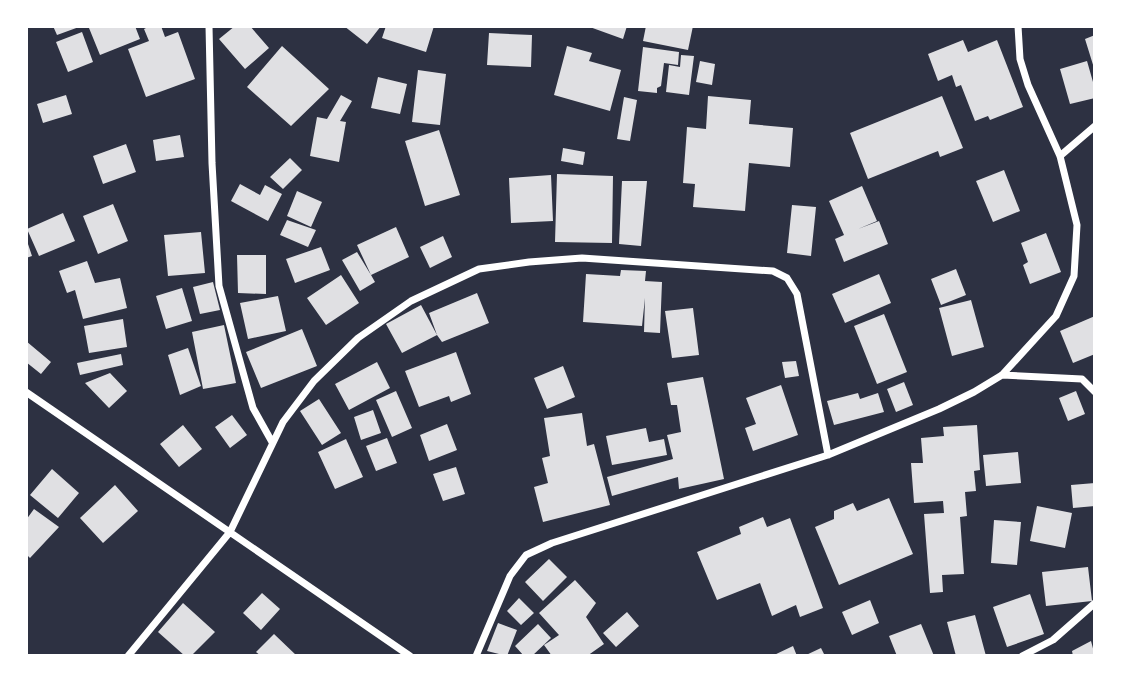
<svg xmlns="http://www.w3.org/2000/svg" width="1121" height="682" font-family="'Source Serif 4',serif">
  <rect width="100%" height="100%" fill="#2d3142"/>
  <!-- building -->
  <path fill="#e0e0e3" d="M53,26H79V27L57,35Z
    M93,26H135L140,39L100,55L89,28Z
    M150,26H161L165,37L178,32L195,79L146,97L128,49L149,41L144,29Z
    M235,26H250L269,48L245,69L219,39Z
    M344,26H381L367,44Z
    M386,26H434L426,52L382,38Z
    M587,26H627L623,39Z
    M646,26H693L688,50L643,41Z
    M82,32L93,62L68,72L56,42Z
    M489,33L532,35L531,67L487,65Z
    M1095,35V68H1094L1085,39Z
    M963,40L968,52L997,40L1023,107L990,120L988,116L975,121L961,85L956,87L952,75L938,81L928,54Z
    M282,46L329,89L291,126L247,87Z
    M567,46L592,53L589,61L621,70L610,111L554,95Z
    M643,47L679,52L678,65L664,63L661,86L657,88V93L638,91Z
    M681,55L694,56L689,95L666,92L669,65L680,67Z
    M700,61L715,64L712,85L696,82Z
    M1087,61L1095,89V98L1070,104L1060,69Z
    M418,70L446,74L440,125L412,122Z
    M378,77L407,84L400,114L371,108Z
    M66,95L72,114L43,123L37,104Z
    M341,95L352,101L340,121L346,122L339,162L310,156L317,117L327,119Z
    M708,96L751,100L749,124L793,128L790,167L749,163L745,211L693,207L695,184L683,183L687,127L706,129Z
    M942,96L963,148L940,157L938,151L868,179L850,133Z
    M624,97L637,100L630,141L617,139Z
    M439,130L460,195L425,206L405,141Z
    M180,135L184,157L156,161L153,140Z
    M126,144L136,172L103,184L93,156Z
    M563,148L585,152L583,165L561,161Z
    M290,158L302,170L283,189L270,177Z
    M1004,170L1020,211L993,222L976,181Z
    M557,174L613,176L612,243L555,242Z
    M551,175L553,221L511,223L509,178Z
    M622,181H647L641,246L619,244Z
    M240,184L260,195L265,185L282,194L268,221L231,201Z
    M862,186L877,221L858,229L879,221L888,244L844,262L835,239L844,235L829,201Z
    M297,191L322,202L311,227L287,216Z
    M113,204L128,241L98,254L83,216Z
    M792,205L816,207L811,256L787,253Z
    M63,213L75,241L39,256L27,229Z
    M287,220L316,230L308,247L280,235Z
    M396,227L409,257L371,275L375,282L360,291L342,260L357,252L371,275L357,245Z
    M201,232L205,273L168,276L164,235Z
    M1046,233L1061,272L1030,284L1023,265L1028,262L1021,243Z
    M443,236L452,257L430,268L420,247Z
    M27,241L32,256L26,258V242Z
    M321,247L330,270L295,283L286,259Z
    M237,255H266V294L238,293Z
    M87,261L95,283L120,278L127,308L83,319L75,290L67,293L59,271Z
    M956,269L966,295L941,305L931,279Z
    M621,270L646,271L645,281L662,282L660,333L644,332L645,298L642,326L583,322L586,274L620,276Z
    M879,274L891,303L845,323L832,294Z
    M341,275L359,303L326,325L307,298Z
    M213,282L220,310L200,314L193,287Z
    M182,288L192,321L166,329L156,296Z
    M477,293L489,323L442,342L437,335L429,313Z
    M278,296L286,331L248,339L240,303Z
    M971,300L984,347L952,356L939,308Z
    M421,305L437,335L402,353L386,324Z
    M693,308L699,355L672,358L665,311Z
    M884,314L907,372L877,384L854,326Z
    M1095,316V354L1073,363L1060,331Z
    M123,319L127,347L89,353L84,326Z
    M224,325L236,383L203,389L192,332Z
    M302,329L317,366L261,388L246,352Z
    M26,341L51,362L41,374L26,362Z
    M188,348L201,386L180,395L168,355Z
    M456,352L471,394L451,402L449,396L419,407L405,371Z
    M121,354L123,365L80,375L77,363Z
    M796,361L799,376L785,378L782,362Z
    M377,362L390,388L349,410L335,384Z
    M563,366L575,397L547,409L534,378Z
    M110,373L127,391L109,408L85,383Z
    M703,377L724,479L679,489L678,477L612,496L607,477L673,459L667,435L681,432L677,405H671L667,383Z
    M904,382L913,405L896,412L887,389Z
    M781,385L798,435L753,451L745,428L756,424L746,398Z
    M396,391L412,428L392,437L376,400Z
    M1076,391L1085,414L1068,421L1059,398Z
    M858,393L860,399L878,393L884,412L834,425L827,401Z
    M319,399L341,433L322,445L300,411Z
    M373,410L381,433L361,440L354,417Z
    M582,413L587,446L594,444L610,505L543,522L534,487L548,483L542,458L550,456L544,418Z
    M232,415L247,435L230,448L215,427Z
    M447,424L457,450L429,461L420,435Z
    M183,425L202,449L179,467L160,444Z
    M977,425L980,470L974,471L976,491L965,492L967,516L960,517L964,574L942,575L943,592L930,593L924,514L944,513L943,501L914,503L911,463H923L921,438L944,436L943,427Z
    M646,428L649,442L664,439L667,455L612,465L606,436Z
    M387,438L397,463L376,471L366,446Z
    M346,439L363,477L335,489L318,452Z
    M1018,452L1021,483L986,486L983,455Z
    M456,467L465,494L443,501L433,474Z
    M52,469L79,493L58,518L30,495Z
    M1095,483V506L1073,508L1071,485Z
    M115,485L138,511L103,543L80,518Z
    M889,498L913,554L839,585L815,527L834,519V511L853,503L857,511Z
    M1037,506L1072,513L1065,548L1030,541Z
    M34,509L59,527L30,558L26,554V520Z
    M763,517L767,527L790,518L823,608L800,617L796,605L772,616L760,583L717,600L697,552L741,534L739,527Z
    M994,520L1021,522L1017,565L991,563Z
    M549,559L567,577L543,601L525,582Z
    M1088,567L1092,601L1046,606L1042,572Z
    M575,580L596,603L586,617L604,644L587,656H552L544,645L559,635L539,613Z
    M262,593L280,609L261,630L243,613Z
    M1030,594L1044,634L1007,647L993,607Z
    M519,598L534,613L521,625L507,611Z
    M870,600L879,623L852,635L842,612Z
    M183,603L215,632L191,656H185L158,632Z
    M627,612L639,626L616,647L603,633Z
    M975,615L986,656H956L947,622Z
    M498,623L517,630L507,656L487,651Z
    M538,624L551,638L532,656H524L515,646Z
    M921,624L934,656H897L889,636Z
    M274,634L297,656H261L256,652Z
    M1091,641L1095,656H1073L1072,651Z
    M793,646L797,656H772Z
    M821,648L825,656H804Z"/>
  <g fill="none" stroke-linecap="round" stroke-linejoin="round">
    <!-- minor -->
    <path stroke="#fff" stroke-width="7" d="M209,26L212,163L219,286L253,408L272,442
      M1060,156L1095,126
      M1002,375L1082,379L1095,392
      M26,392L410,656
      M128,656L230,532L283,422L314,381L358,338L411,301L479,269L529,262L582,258L773,271L787,278L797,294L828,455
      M476,656L510,576L526,555L552,543L828,455L939,409L974,392L1002,375L1056,316L1074,276L1077,225L1060,156L1028,85L1020,59L1018,26
      M1022,656L1053,640L1095,603"/>
  </g>
  <!-- border -->
  <rect width="1121" height="682" fill="none" stroke="#ffffff" stroke-width="56"/>
</svg>
